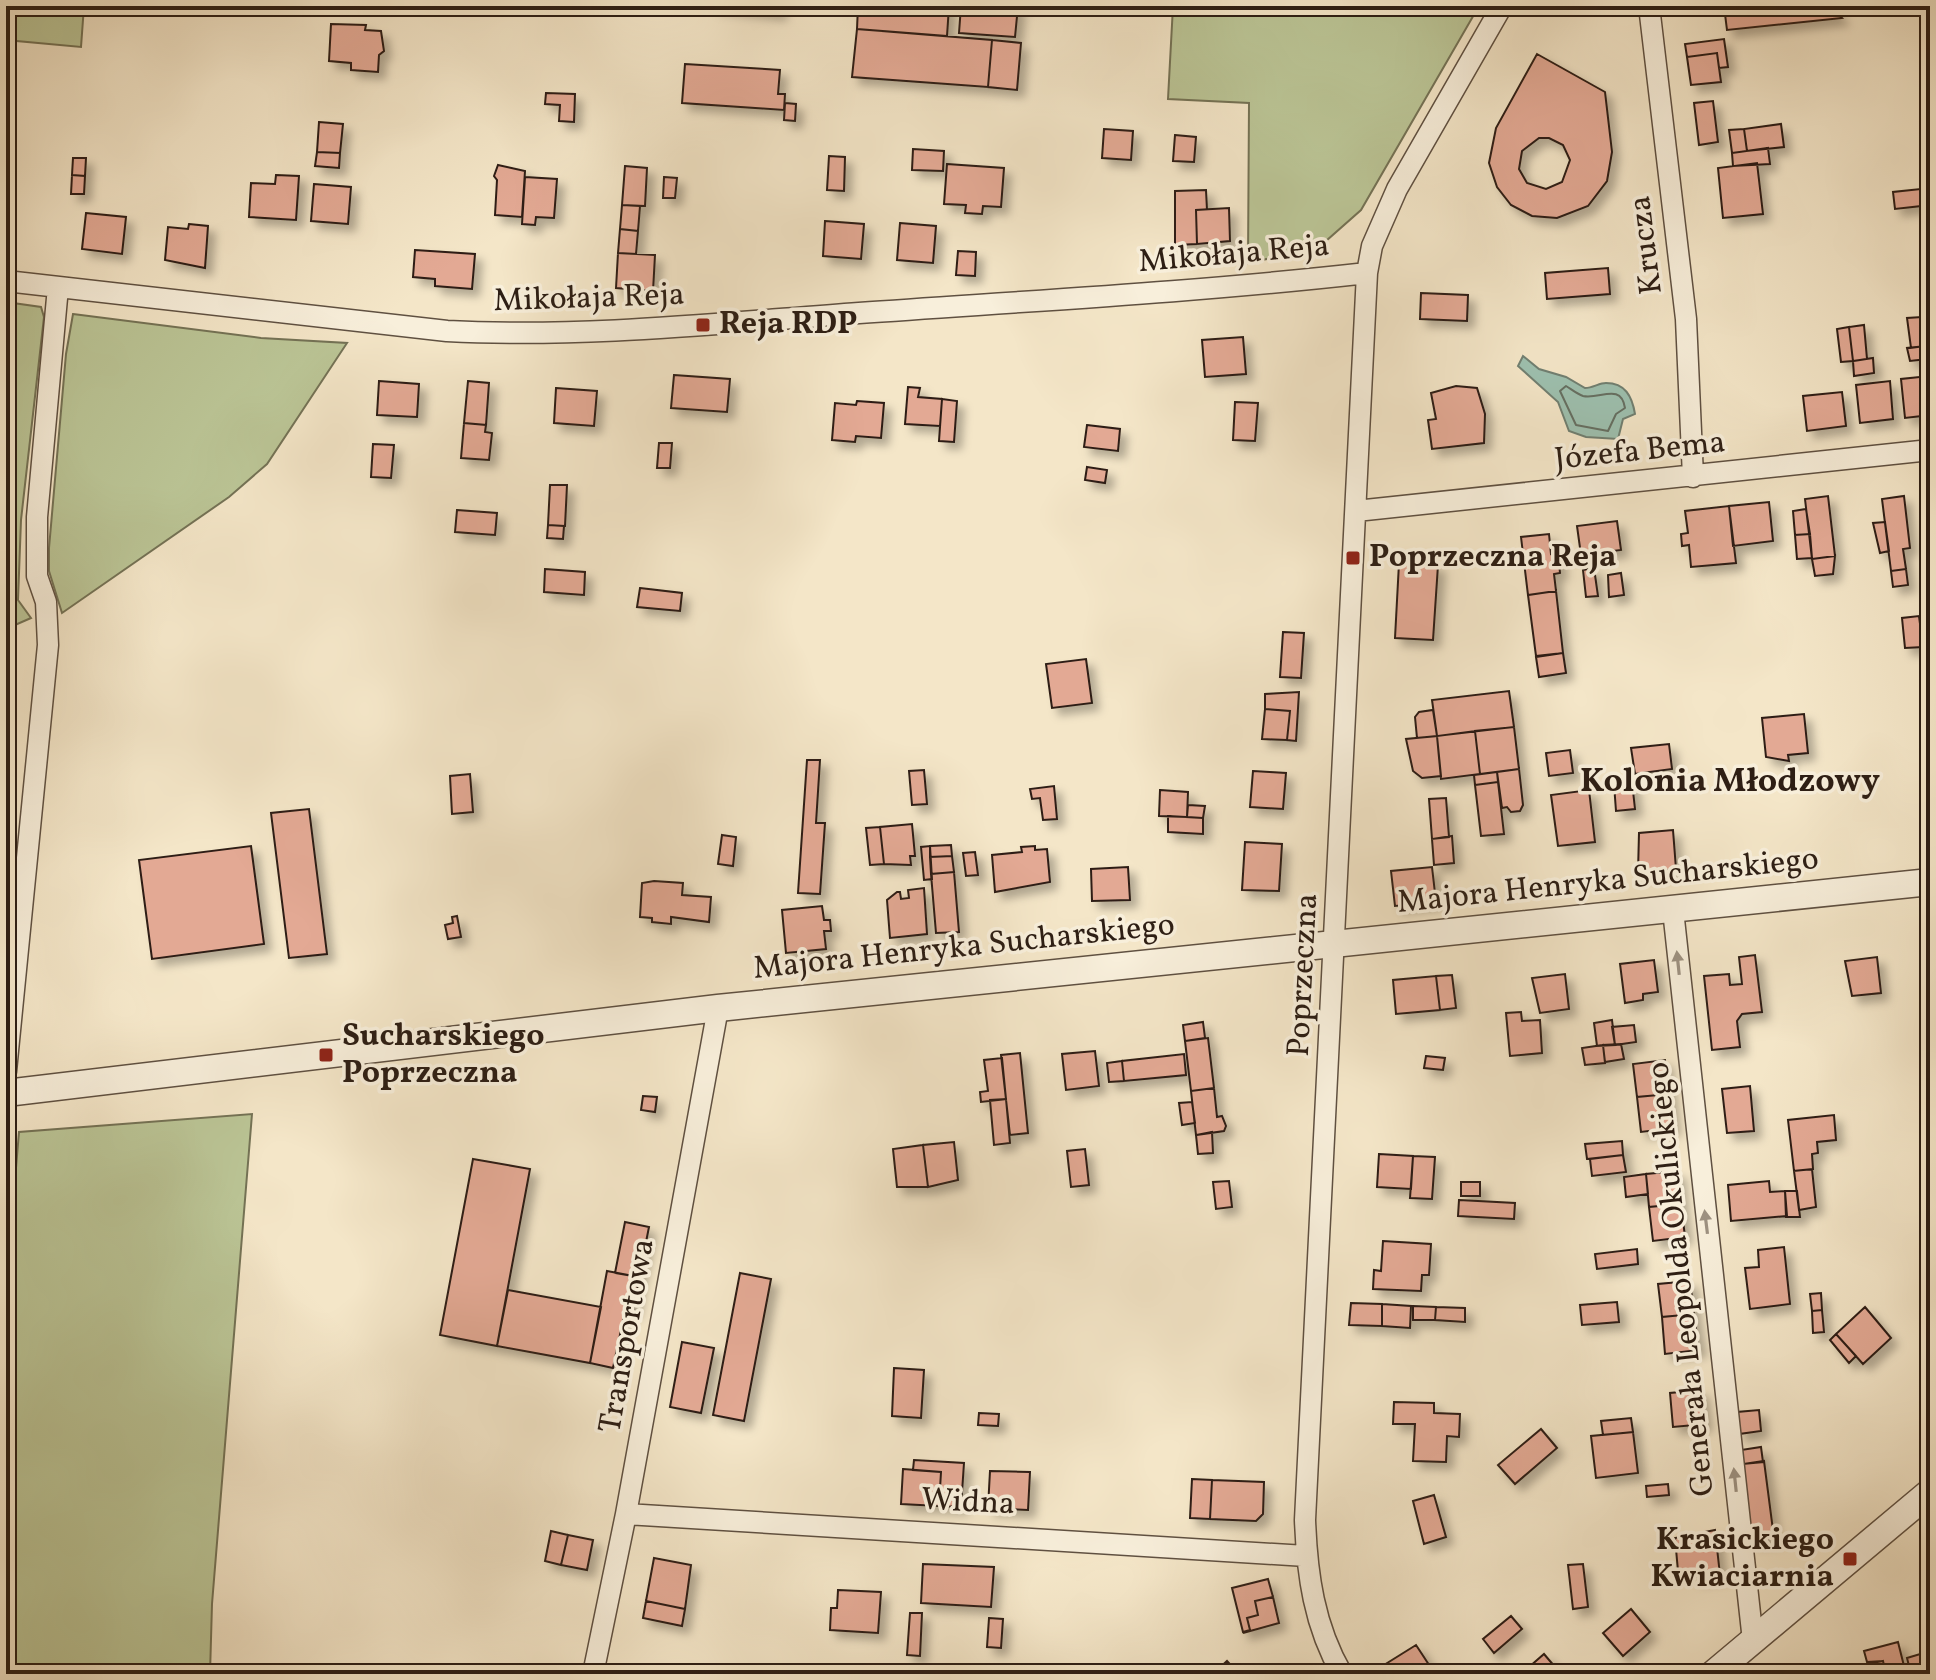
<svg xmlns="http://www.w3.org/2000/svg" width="1936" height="1680" font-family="Vollkorn,serif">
  <defs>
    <filter id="shadow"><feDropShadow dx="7" dy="7" stdDeviation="4" flood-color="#0004"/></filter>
  </defs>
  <rect width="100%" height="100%" fill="#f4e6c8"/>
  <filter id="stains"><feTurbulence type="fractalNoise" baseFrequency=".0025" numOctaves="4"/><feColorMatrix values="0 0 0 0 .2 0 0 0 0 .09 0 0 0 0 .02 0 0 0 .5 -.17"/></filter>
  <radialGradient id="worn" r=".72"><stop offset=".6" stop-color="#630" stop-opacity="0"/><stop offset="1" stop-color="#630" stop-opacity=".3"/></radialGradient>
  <!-- green -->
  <path fill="#bbc596" stroke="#747255" stroke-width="2" d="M6,6H84L81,47L6,40Z
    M1173,6H1479L1361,210L1318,248L1248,263L1249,103L1168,99Z
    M6,302L41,307L44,317L21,520L18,600L31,618L6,629Z
    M73,314L261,338L347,343L267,464L229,497L62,613L49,571V548L66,354Z
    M252,1114L212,1604L210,1674H6V1287L19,1132Z"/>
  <!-- water -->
  <path fill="#9dc0af" stroke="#707f71" stroke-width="2" d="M1523,356L1539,369L1566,377L1585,388C1593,388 1599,383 1606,383C1625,383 1632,396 1635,414L1623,419L1618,439L1586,437L1569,431L1558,402L1518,366Z"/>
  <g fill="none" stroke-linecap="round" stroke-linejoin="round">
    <!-- shore -->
    <path stroke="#656f62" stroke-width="2" d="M1566,386C1571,389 1577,394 1583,396C1599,400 1621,382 1625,408L1616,414L1608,431L1576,425L1560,391Z"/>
  </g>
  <!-- building -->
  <path fill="#e3a994" stroke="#2d1e14" stroke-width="2" fill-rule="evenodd" filter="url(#shadow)" d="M711,6H780L779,13Z
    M858,6H949L947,36L857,29Z
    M961,6H1018L1015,37L959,33Z
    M1724,6H1831L1842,18L1727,30Z
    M331,24L366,25L365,30L381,31L384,51L379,55L378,72L351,70V63L329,61Z
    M857,29L992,40L988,87L852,77Z
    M1724,39L1728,67L1719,68L1717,53L1687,57L1685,44Z
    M992,40L1021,43L1017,90L988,87Z
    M1717,53L1721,82L1691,85L1687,57Z
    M1537,54L1605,92L1612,152L1607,181L1588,206L1557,218L1532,216L1511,205L1497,187L1489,163L1496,128ZM1539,138H1549L1563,145L1570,160L1562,182L1546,189L1527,183L1519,169L1522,151Z
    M685,64L780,70L778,94H785L784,110L682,103Z
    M546,93L575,94L574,122L559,121L560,105L545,104Z
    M1713,101L1718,142L1699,145L1694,103Z
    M785,103L796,104L795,121L784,120Z
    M319,122L343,124L340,153L317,152Z
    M1781,124L1784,147L1747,151L1744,129Z
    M1104,129L1133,131L1131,160L1102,158Z
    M1744,129L1747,151L1732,153L1729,130Z
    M1175,135L1196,137L1194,162L1173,161Z
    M1768,148L1770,164L1733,166L1732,153Z
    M913,149L944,151L943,171L912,170Z
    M317,152L340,153L339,168L315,166Z
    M829,156L845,157L844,191L827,190Z
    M73,158H86L85,176L72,175Z
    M1757,163L1763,214L1723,218L1718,168Z
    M947,164L1004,168L1001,207L983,206L982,214L965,213L966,205L944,204Z
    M498,165L525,171L522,217L495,215L497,180L494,176Z
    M625,166L647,168L645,206L622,205Z
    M72,175L85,176L84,194H71Z
    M276,175L299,176L296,220L249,217L251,183L275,184Z
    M525,177L557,179L554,218L536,217L535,225L522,224Z
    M664,177L677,178L675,198H663Z
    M314,184L351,187L348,224L311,221Z
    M1930,188V205L1895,209L1893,192Z
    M1206,190L1207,210H1196L1197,244L1175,245V191Z
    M622,205L640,206L638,231L620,229Z
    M1229,208L1230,241L1197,244L1196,210Z
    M86,213L126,217L122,254L82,249Z
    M825,221L864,224L861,259L823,256Z
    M900,223L936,226L933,263L897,260Z
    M189,224L208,226L205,268L165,260L168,227L188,229Z
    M620,229L638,231L636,254L618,253Z
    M415,250L475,254L472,289L435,286V279L413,277Z
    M958,251L976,252L975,276L956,275Z
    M618,253L655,255L653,291L616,288Z
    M1608,268L1610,294L1547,299L1545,273Z
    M1421,293L1468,295L1467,321L1420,319Z
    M1922,317L1926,346L1911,348L1907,318Z
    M1864,325L1867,359L1853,361L1849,327Z
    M1849,327L1853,361L1841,362L1837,329Z
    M1243,337L1246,374L1205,377L1202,340Z
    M1926,346L1927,359L1910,361L1907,348Z
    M1873,358L1874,373L1854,376L1853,361Z
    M674,375L730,379L727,412L671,408Z
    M1929,376L1930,415L1905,418L1901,379Z
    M379,381L419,384L417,417L377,415Z
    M468,381L489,383L486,425L464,423Z
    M1890,381L1893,419L1860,423L1856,385Z
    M1456,386L1477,388L1485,414L1484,443L1432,449L1428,420L1436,419L1431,393Z
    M908,387L920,388L918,397L942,399L940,426L905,424Z
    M556,388L597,391L594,426L554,423Z
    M1842,392L1846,426L1807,431L1803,396Z
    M942,399L957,401L954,442L939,441Z
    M857,401L884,403L881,438L856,436L855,442L832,440L835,403L856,405Z
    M1235,402L1258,403L1255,441L1233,440Z
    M464,423L486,425L485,432L492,433L489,460L461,458Z
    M1087,425L1120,429L1118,451L1084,447Z
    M659,443H672L670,468H657Z
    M373,444L394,445L391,478L371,477Z
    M1087,467L1107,470L1105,483L1085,480Z
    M550,485H567L565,526L548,525Z
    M1828,496L1835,556L1812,559L1805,499Z
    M1904,496L1910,548L1903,549L1906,569L1891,571L1882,499Z
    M1769,502L1773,541L1733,546L1729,506Z
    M1729,506L1736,563L1691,567L1689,545L1682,546L1681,534L1688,533L1685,511Z
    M1806,509L1810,534L1795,535L1793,511Z
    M457,510L497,513L495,535L455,532Z
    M1617,521L1621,550L1581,555L1577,526Z
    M1885,522L1889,551L1880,553L1873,523Z
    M548,525L564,526L563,539L547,538Z
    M1549,534L1551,554L1558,553L1560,573L1554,574L1556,591L1528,595L1521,537Z
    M1810,534L1812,558L1797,559L1795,535Z
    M1835,556L1833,574L1815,576L1812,559Z
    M1399,563L1438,565L1433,640L1395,638Z
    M1594,568L1598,596L1586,597L1583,570Z
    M545,569L585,572L584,595L544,592Z
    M1906,569L1908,585L1893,587L1891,571Z
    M1621,573L1624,595L1609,597L1608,575Z
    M640,588L682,593L680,611L637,607Z
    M1556,591L1563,653L1536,656L1528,595Z
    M1919,616L1923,647L1905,648L1902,618Z
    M1283,632L1304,633L1301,678L1280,677Z
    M1563,653L1566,673L1539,677L1536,657Z
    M1086,659L1092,703L1052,708L1046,664Z
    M1509,691L1514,727L1437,736L1432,700Z
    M1299,692L1296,741L1287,740L1290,711L1265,709V694Z
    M1265,709L1290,711L1287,740L1262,739Z
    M1433,710L1437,736L1417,738L1415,717L1419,712Z
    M1804,714L1808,753L1788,755L1789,761L1766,757L1762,718Z
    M1514,727L1519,769L1480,774L1475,731Z
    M1475,731L1480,774L1441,779L1437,736Z
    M1437,736L1441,776L1422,778L1413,771L1406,739Z
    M1669,744L1672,769L1635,774L1631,748Z
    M1570,750L1573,773L1549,776L1546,753Z
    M807,760H820L816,823H825L820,894L798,893Z
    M1519,769L1523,805L1520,811L1511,812L1507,807L1502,808L1497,772Z
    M924,770L927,804L912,805L909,771Z
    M1253,771L1286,773L1283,809L1250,807Z
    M1497,772L1498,782L1475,785L1474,775Z
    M470,774L473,812L452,814L450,776Z
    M1498,782L1504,834L1481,836L1475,785Z
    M1632,782L1635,809L1616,811L1614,784Z
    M1054,786L1057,819L1043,820L1040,798L1032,799L1030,789Z
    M1160,790L1188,792L1187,817L1159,816Z
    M1589,790L1595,842L1558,846L1551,795Z
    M1446,798L1449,837L1432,839L1429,799Z
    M1188,805L1205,806L1203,818L1187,817Z
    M309,809L327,954L289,958L271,813Z
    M1168,816L1203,818V834L1168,832Z
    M912,824L915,856H910L911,865L884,864L880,827Z
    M880,827L884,864L870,865L866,828Z
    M1673,830L1676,869L1638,873L1639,833Z
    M722,835L736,837L733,866L718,864Z
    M1452,836L1454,863L1434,865L1432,839Z
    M1245,842L1282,844L1279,891L1242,890Z
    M951,845L952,856L930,857V846Z
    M251,846L264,944L152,959L139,860Z
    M930,846L932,879L924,880L921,847Z
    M1035,846V850L1047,849L1050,882L995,892L992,855L1022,852L1021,847Z
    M975,852L978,875L966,876L963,853Z
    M952,856L954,872L931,874L930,857Z
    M1128,867L1130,900L1092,901L1091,869Z
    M1432,867L1436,902L1395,906L1391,871Z
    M954,872L959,932L936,933L931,874Z
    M654,881L683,883L682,895L711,897L709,922L671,917V924L652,922V918L640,917L642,883Z
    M924,888L927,934L890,938L887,900L897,892H900L901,899L909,898L908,890Z
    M822,906L824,920H830L831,931H824L826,949L786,953L782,910Z
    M457,916L461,937L448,939L445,925L453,923L452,917Z
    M1755,955L1762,1012L1742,1014L1737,1021L1740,1047L1712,1050L1704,976L1729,974L1730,985L1742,984L1739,957Z
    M1877,957L1881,993L1852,996L1845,961Z
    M1654,960L1658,992L1643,994V1000L1625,1003L1620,964Z
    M1565,974L1569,1009L1540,1013L1532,978Z
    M1452,975L1456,1008L1440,1010L1436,976Z
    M1436,976L1440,1010L1396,1014L1393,980Z
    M1521,1012L1522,1021L1540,1020L1542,1053L1510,1056L1506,1013Z
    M1612,1020L1615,1045L1597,1046L1594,1023Z
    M1203,1022L1205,1038L1185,1041L1183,1025Z
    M1634,1025L1636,1042L1615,1045L1612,1027Z
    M1208,1038L1214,1088L1191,1091L1185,1041Z
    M1621,1044L1624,1059L1605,1062L1603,1045Z
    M1603,1045L1605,1063L1585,1065L1582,1048Z
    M1095,1051L1099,1086L1066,1090L1062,1054Z
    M1020,1053L1028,1133L1010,1135L1001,1055Z
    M1184,1054L1186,1075L1124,1081L1122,1061Z
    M1426,1056L1445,1058L1443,1070L1424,1068Z
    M1002,1058L1006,1099L981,1102L980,1092L988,1091L984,1060Z
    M1665,1060L1669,1094L1637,1097L1633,1064Z
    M1122,1061L1124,1081L1109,1082L1107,1063Z
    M1750,1086L1754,1131L1727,1133L1722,1089Z
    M1214,1088L1217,1117L1222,1116L1226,1126L1224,1131L1196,1135L1191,1091Z
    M1669,1094L1673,1128L1641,1132L1637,1097Z
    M643,1096L657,1097L655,1112L641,1110Z
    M1006,1099L1010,1143L994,1145L990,1100Z
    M1192,1102L1195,1123L1182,1125L1179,1103Z
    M1834,1115L1836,1140L1817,1142L1818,1153L1812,1154L1813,1169L1794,1171L1788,1120Z
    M1212,1132L1213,1153L1198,1154L1196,1135Z
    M1622,1141L1623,1155L1587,1159L1585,1144Z
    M954,1142L958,1180L928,1187L923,1145Z
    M923,1145L928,1187H897L893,1149Z
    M1085,1149L1089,1185L1071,1187L1067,1151Z
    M1379,1154L1413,1156L1411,1189L1377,1187Z
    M1623,1155L1626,1172L1592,1176L1590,1159Z
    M1413,1156L1435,1157L1432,1199L1410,1198Z
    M473,1159L530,1169L497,1346L440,1335Z
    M1812,1169L1816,1207L1799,1210L1794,1171Z
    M1678,1171L1681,1204L1649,1207L1646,1174Z
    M1646,1174L1648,1194L1626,1197L1624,1177Z
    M1229,1181L1232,1207L1216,1209L1213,1182Z
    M1769,1181L1770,1192L1785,1191L1787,1216L1731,1221L1728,1185Z
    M1461,1182H1480V1196H1461Z
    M1785,1191H1797L1800,1217H1786Z
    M1459,1200L1515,1203L1514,1219L1458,1216Z
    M1681,1204L1685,1237L1653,1241L1649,1207Z
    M625,1222L649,1227L639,1277L615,1273Z
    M1383,1241L1431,1244L1429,1275H1422L1421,1291L1373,1289L1374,1270L1381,1271Z
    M1784,1247L1790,1304L1750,1309L1745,1268L1759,1267L1758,1250Z
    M1637,1249L1638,1264L1597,1269L1595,1254Z
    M607,1271L639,1277L633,1312L625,1311L613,1368L590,1363Z
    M740,1273L771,1279L744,1421L713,1415Z
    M1690,1281L1694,1314L1662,1317L1658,1284Z
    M508,1290L601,1307L590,1363L497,1346Z
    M1821,1293L1822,1310L1812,1311L1810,1294Z
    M1617,1302L1619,1322L1582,1325L1580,1305Z
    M1351,1303L1382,1304V1326L1349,1325Z
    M1382,1304L1411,1306L1410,1328L1382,1326Z
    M1413,1306L1436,1307L1435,1320H1413Z
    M1436,1307L1465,1308V1322L1435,1320Z
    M1865,1307L1891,1338L1863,1364L1836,1334Z
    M1822,1310L1824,1332L1813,1333L1812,1311Z
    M1694,1314L1699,1350L1665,1354L1662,1317Z
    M1836,1334L1856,1356L1849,1363L1830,1340Z
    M682,1342L714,1348L701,1413L670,1407Z
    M894,1368L924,1370L921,1418L892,1416Z
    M1701,1390L1705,1424L1673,1427L1670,1393Z
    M1394,1402L1434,1403V1413L1460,1414L1459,1437L1447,1436L1446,1462L1413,1461L1415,1424H1393Z
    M1759,1410L1761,1431L1739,1434L1737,1412Z
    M979,1413L999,1414L998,1426L978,1425Z
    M1631,1418L1633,1432L1603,1435L1601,1421Z
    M1541,1429L1557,1448L1515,1484L1498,1465Z
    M1633,1432L1638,1473L1596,1478L1591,1436Z
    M1761,1447L1763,1462L1743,1464L1741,1450Z
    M914,1460L964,1463L961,1507L939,1506L941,1472L913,1470Z
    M1764,1461L1774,1538L1751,1540L1743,1464Z
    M903,1469L941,1472L939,1506L901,1504Z
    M990,1471L1030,1472L1028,1510L988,1508Z
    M1192,1479L1212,1480L1210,1519L1190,1518Z
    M1212,1480L1264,1482L1263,1514L1256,1521L1210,1519Z
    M1668,1484L1669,1495L1647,1497L1646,1486Z
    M1434,1495L1446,1537L1424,1544L1413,1501Z
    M1715,1530L1720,1575L1694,1577L1693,1569L1678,1571L1675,1538Z
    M551,1531L568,1535L561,1565L545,1561Z
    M568,1535L593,1540L587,1570L561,1565Z
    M654,1558L691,1565L685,1609L646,1601Z
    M923,1564L994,1567L991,1607L921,1603Z
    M1583,1564L1588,1607L1573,1609L1568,1565Z
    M1268,1579L1273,1597L1255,1601L1258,1615L1247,1618L1250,1630L1243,1632L1232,1588Z
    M838,1590L881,1592L878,1633L830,1630L831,1608H837Z
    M1273,1597L1279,1623L1243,1633L1250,1630L1247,1618L1258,1615L1255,1601Z
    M646,1601L685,1609L682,1626L643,1618Z
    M1631,1609L1650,1632L1623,1656L1603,1633Z
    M910,1613H922L920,1656L907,1655Z
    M1511,1616L1522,1629L1494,1653L1483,1639Z
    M989,1618L1003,1619L1001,1648L987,1647Z
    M1898,1642L1906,1674H1886L1883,1661L1867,1662L1864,1651Z
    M1416,1645L1435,1674H1390L1384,1665Z
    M1930,1651V1674H1911L1907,1658Z
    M1544,1654L1561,1674H1521Z
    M1227,1661L1237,1672L1213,1674Z
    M1883,1661L1886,1674H1840V1671L1849,1667Z"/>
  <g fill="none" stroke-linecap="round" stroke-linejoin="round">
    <defs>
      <path id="minor" d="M1649,6L1686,319L1693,477
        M6,281L447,331C584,338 722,323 859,313C1028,301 1198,292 1367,273
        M1356,511L1930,450
        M1673,910L1753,1641
        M6,1071L48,645L46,602L37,576V517L58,287
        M626,1514L1306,1556
        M593,1674L626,1514L718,1008
        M1342,1674C1314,1626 1307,1574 1305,1520L1367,273L1372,246L1397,189L1502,6"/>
      <path id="tertiary" d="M6,1093L718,1008L1930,882
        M1713,1674L1930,1492"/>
    </defs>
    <!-- minor casing -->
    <use href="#minor" stroke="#5f5041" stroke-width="23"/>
    <!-- tertiary casing -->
    <use href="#tertiary" stroke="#5f5041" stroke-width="29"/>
    <!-- minor -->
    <use href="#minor" stroke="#f8efdb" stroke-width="20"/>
    <!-- tertiary -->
    <use href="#tertiary" stroke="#f8efdb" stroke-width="26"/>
  </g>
  <!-- one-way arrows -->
  <defs><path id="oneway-solid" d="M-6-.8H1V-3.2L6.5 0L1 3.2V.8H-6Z" transform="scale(2)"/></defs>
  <g fill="#9d9181">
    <use href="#oneway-solid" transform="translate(1678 963) rotate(-96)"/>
    <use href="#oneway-solid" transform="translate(1706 1222) rotate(-97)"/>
    <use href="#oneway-solid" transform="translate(1735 1480) rotate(-96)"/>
  </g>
  <!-- markers -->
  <g fill="#8f2418" stroke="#f8efdb" stroke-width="3">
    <rect x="695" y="317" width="16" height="16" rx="4"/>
    <rect x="1345" y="550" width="16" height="16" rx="4"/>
    <rect x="318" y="1047" width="16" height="16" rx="4"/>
    <rect x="1842" y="1551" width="16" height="16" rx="4"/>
  </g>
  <g text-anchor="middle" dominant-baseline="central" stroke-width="7" stroke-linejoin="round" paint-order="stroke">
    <!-- street labels -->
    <g font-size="32" fill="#2d1e14" stroke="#f8efdb">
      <text transform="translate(1647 245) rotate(-97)">Krucza</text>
      <text transform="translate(1234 255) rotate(-5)">Mikołaja Reja</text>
      <text transform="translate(589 299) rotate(-2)">Mikołaja Reja</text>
      <text transform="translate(1640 452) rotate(-6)">Józefa Bema</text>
      <text transform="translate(1608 882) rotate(-6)">Majora Henryka Sucharskiego</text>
      <text transform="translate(964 948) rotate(-6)">Majora Henryka Sucharskiego</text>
      <text transform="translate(1304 975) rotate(-87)">Poprzeczna</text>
      <text transform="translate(1682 1279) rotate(-96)">Generała Leopolda Okulickiego</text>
      <text transform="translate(628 1336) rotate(-80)">Transportowa</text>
      <text transform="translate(968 1503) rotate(3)">Widna</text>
    </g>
    <!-- poi labels -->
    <g font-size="32" font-weight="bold" fill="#2d1e14" stroke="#f8efdb" text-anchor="start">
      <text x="719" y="325">Reja RDP</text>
      <text x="1369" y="558">Poprzeczna Reja</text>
      <text x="342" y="1037">Sucharskiego<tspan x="342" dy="37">Poprzeczna</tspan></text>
      <text x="1834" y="1541" text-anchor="end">Krasickiego<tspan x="1834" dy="37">Kwiaciarnia</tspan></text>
    </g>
    <!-- neighbourhood labels -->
    <g font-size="34" font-weight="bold" fill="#2d1e14" stroke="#f8efdb">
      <text x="1730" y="782">Kolonia Młodzowy</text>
    </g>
  </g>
  <!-- margin -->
  <rect width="1936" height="1680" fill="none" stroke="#f4e6c8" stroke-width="32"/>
  <rect x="8" y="8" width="1920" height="1664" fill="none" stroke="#2d1e14" stroke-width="4"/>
  <rect x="16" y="16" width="1904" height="1648" fill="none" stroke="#2d1e14" stroke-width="2"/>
  <rect width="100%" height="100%" filter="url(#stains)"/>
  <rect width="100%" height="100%" fill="url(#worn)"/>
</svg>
